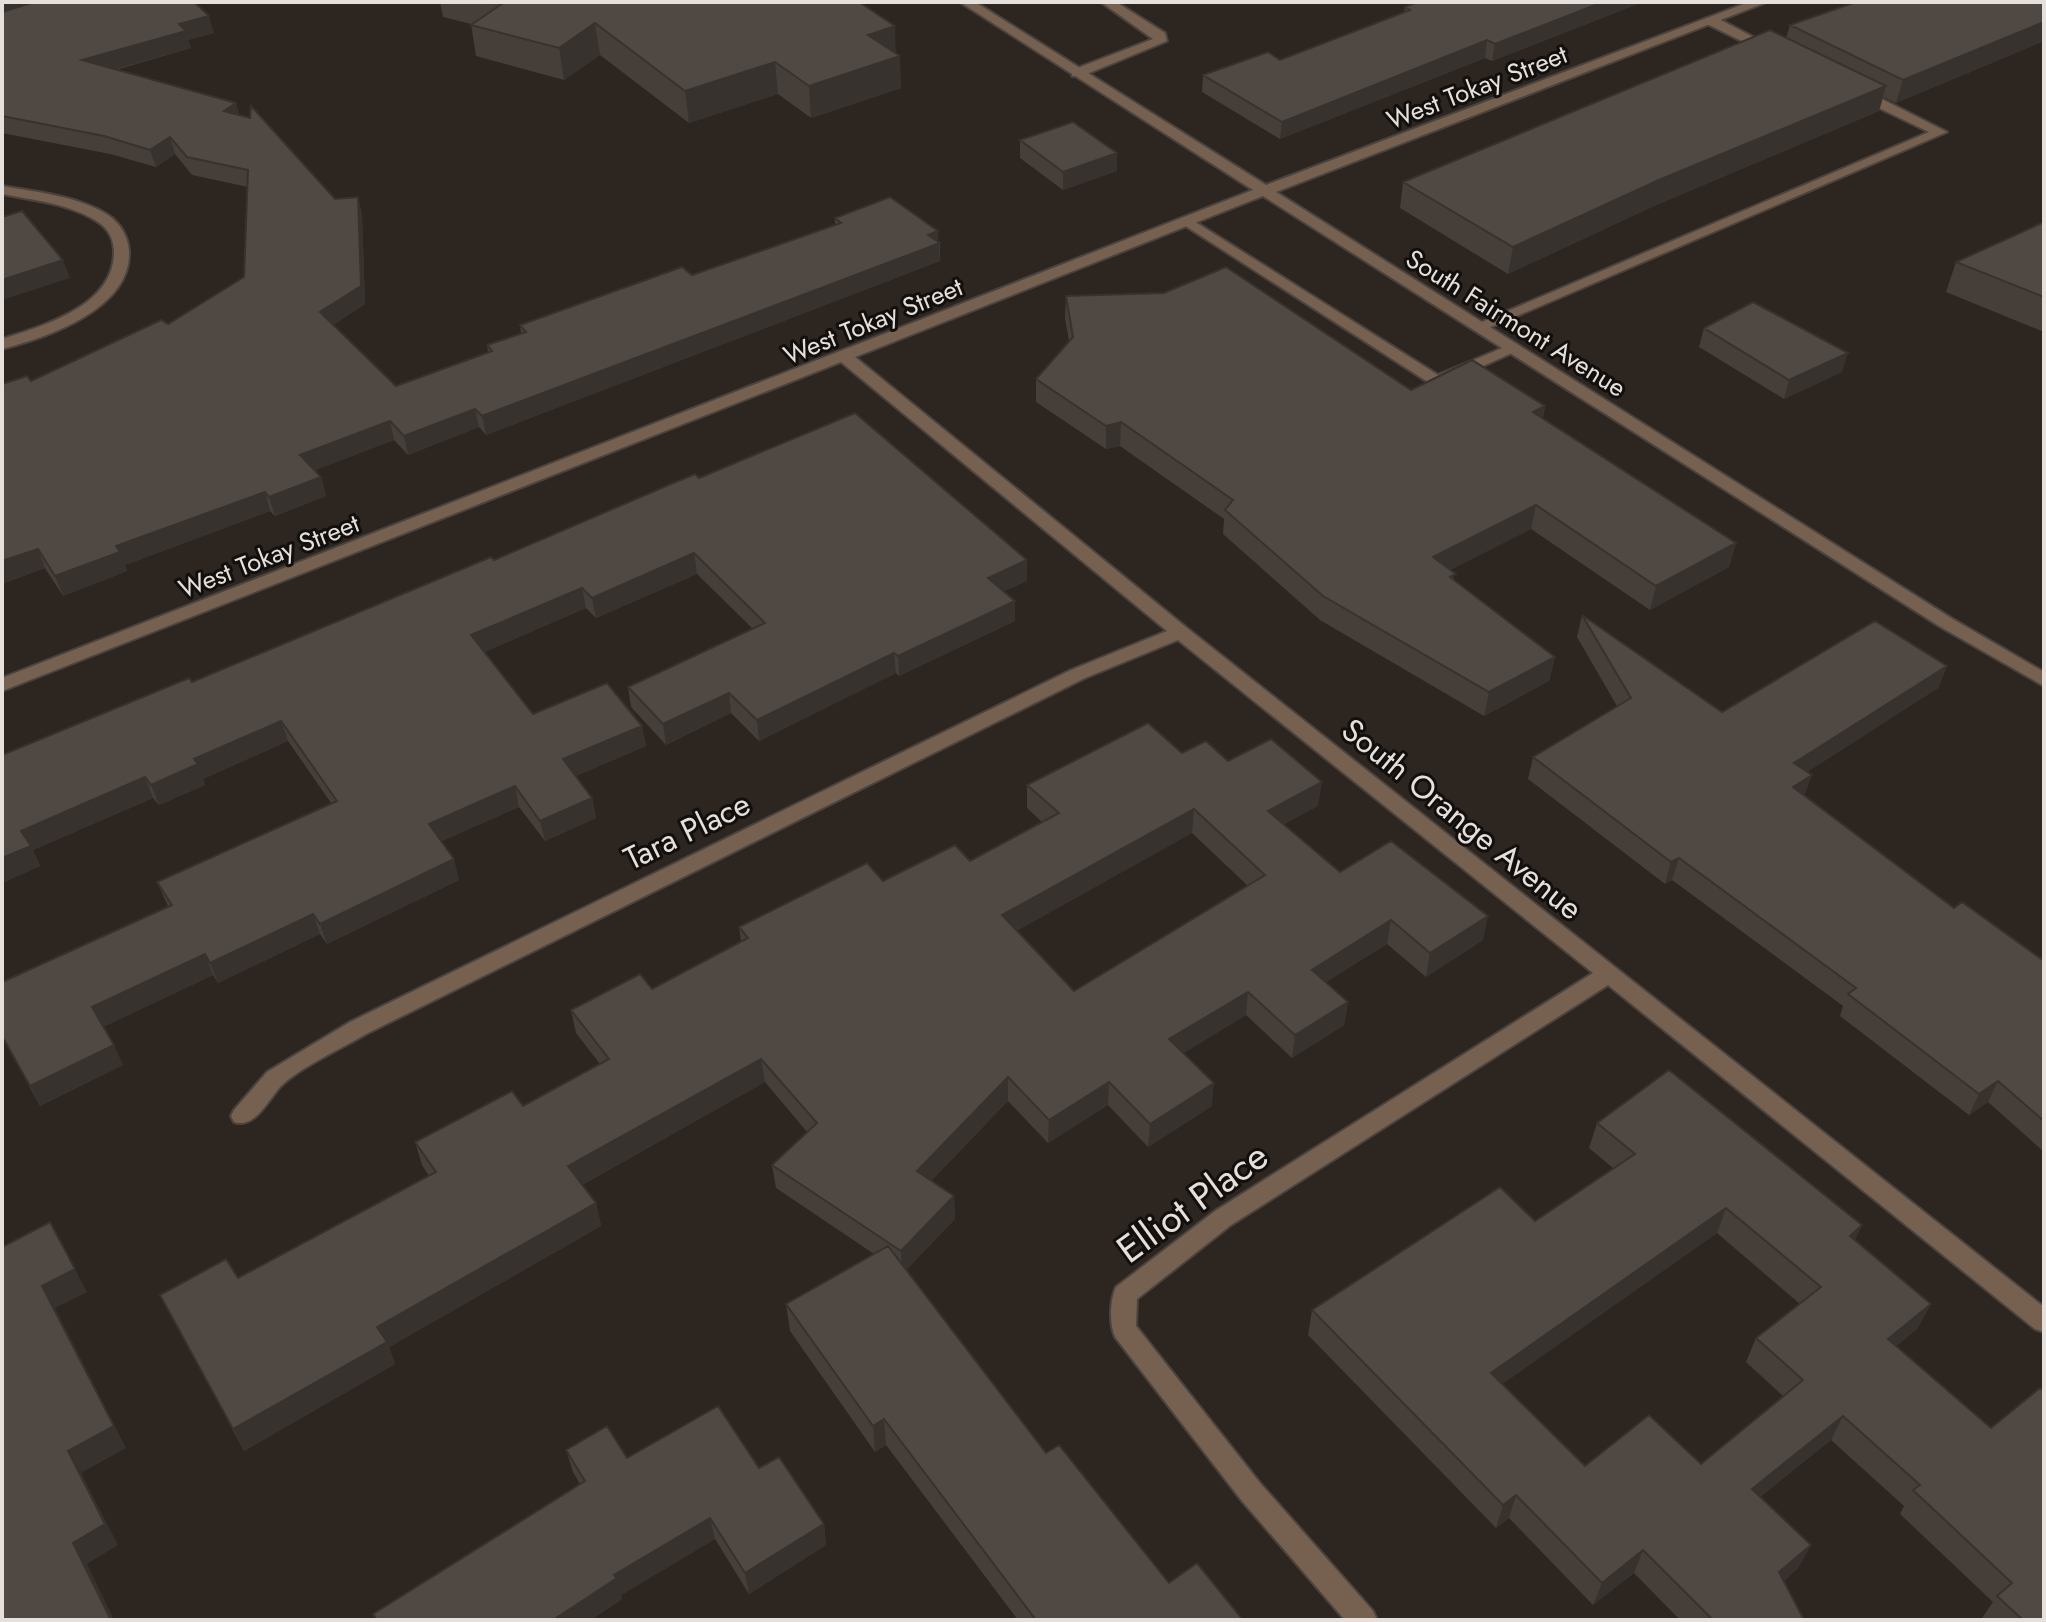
<svg xmlns="http://www.w3.org/2000/svg" width="2046" height="1622" font-family="Jost,sans-serif">
  <rect width="100%" height="100%" fill="#2c2520"/>
  <g fill="none" stroke-linecap="round" stroke-linejoin="round">
    <defs>
      <path id="lane" d="M1101,2H1116L1165,33L1167,41L1082,76H1072V70L1153,39Z
        M1707,18H1717L1780,51L1768,54L1707,24Z
        M1854,90H1864L1947,132L1484,330L1478,332L1470,327L1929,132L1854,96Z
        M1189,218L1438,375L1507,346H1519L1521,349L1443,384H1431L1184,225L1182,222Z"/>
      <path id="street" d="M960,2H975L1266,185L1749,2H1767L1276,192L1951,618L2044,672V686L1939,626L1263,196L855,357L1187,628L2044,1307V1332L2035,1329L1608,985L1231,1225L1137,1299L1136,1326L1260,1483L1373,1611L1377,1620H1345L1242,1501L1115,1337C1109,1323 1110,1300 1116,1287L1215,1211L1593,973L1178,640L1085,678L366,1034C341,1049 300,1067 280,1087C268,1101 254,1129 234,1122L231,1116L234,1110L267,1072L350,1022L1071,670L1167,631L841,362L2,691V678L1253,190Z
        M2,186C36,192 78,196 108,215C120,223 128,236 129,251C132,309 46,338 2,349V339C42,326 113,307 114,253C114,240 109,229 98,222C71,204 33,200 2,194Z"/>
    </defs>
    <!-- lane casing -->
    <use href="#lane" stroke="#4a433e" stroke-width="4"/>
    <!-- street casing -->
    <use href="#street" stroke="#4a433e" stroke-width="4"/>
    <!-- lane -->
    <use href="#lane" fill="#766151" fill-rule="evenodd"/>
    <!-- street -->
    <use href="#street" fill="#766151" fill-rule="evenodd"/>
  </g>
  <!-- wall -->
  <path fill="#453e39" fill-rule="evenodd" d="M2,2L214,33L188,40L191,48L116,70L236,103L239,115L335,199L358,197L362,215L365,304L333,325L396,386L488,352L487,345L521,333L520,325L692,275L835,225V218L938,242L940,243V261L486,435L479,427L408,455L394,440L314,470L321,477L326,496L275,516L270,511L125,565L127,571L63,596L45,568L2,584L31,381L168,324L244,277L248,187L192,175L175,154L156,167L110,154L2,133Z
    M440,2H859L896,54L901,88L811,118L778,94L689,123L600,55L564,80L476,56L471,24L443,17Z
    M1643,2L1492,61L1485,58L1280,139L1202,92L1203,75L1280,60L1404,12L1405,7Z
    M2044,2V41L1896,103L1883,97L1879,111L1654,206L1508,274L1400,208L1403,182L1786,38L1790,25Z
    M1020,140L1117,171L1063,190L1020,158Z
    M2044,222V332L1946,292L1956,262Z
    M1066,296L1411,390L1545,406L1543,418L1736,543L1729,567L1650,610L1531,529L1450,570L1455,581L1555,657L1549,681L1484,716L1320,620L1223,534L1224,519L1120,446L1106,449L1036,402V379L1069,341L1065,318Z
    M1704,328L1842,372L1784,399L1699,347Z
    M699,478L1027,560V581L1004,591L1015,601V621L899,676L896,673L759,741L731,713L666,745L631,707L628,687L753,629L697,574L596,618L586,608L484,652L533,714L642,726L646,746L576,776L592,798L596,818L545,841L519,807L441,841L459,880L327,944L320,934L218,983L213,975L103,1027L123,1065L40,1106L2,1037V982L168,906L157,882L331,803L288,741L203,779L205,785L159,805L153,798L33,850L40,866L2,883V755L192,682Z
    M1582,615L1722,712L1947,666L1938,688L1807,772L1805,795L1954,908L2044,961V1152L1988,1102L1969,1115L1840,1016L1843,1006L1672,880L1665,884L1528,779L1533,757L1617,706L1577,637Z
    M1182,753L1228,761L1318,806L1284,824L1340,872L1483,940L1426,977L1387,944L1326,982L1348,1002L1344,1025L1292,1058L1246,1015L1183,1053L1212,1106L1148,1147L1108,1105L1048,1143L1008,1101L931,1181L954,1196L955,1219L906,1270L1046,1453L1169,1583L1243,1620H1018L886,1445L875,1452L790,1331L786,1304L874,1254L776,1188L772,1165L807,1132L765,1082L582,1185L596,1203L601,1226L389,1347L395,1364L244,1451L160,1295L238,1278L429,1176L422,1165L415,1142L523,1106L600,1064L576,1033L571,1010L652,989L741,942L739,927L883,881L970,861L1042,822L1027,808V785ZM1192,833L1248,886L1074,991L1016,931Z
    M1597,1123L1862,1225L1855,1240L1918,1328L1896,1346L2044,1620H1984L1982,1618L1993,1602L1900,1514L1904,1506L1831,1440L1760,1497L1811,1545L1798,1568L1784,1581L1804,1620H1680L1634,1573L1593,1605L1509,1518L1496,1528L1308,1335L1312,1310L1535,1221L1614,1169L1589,1148ZM1717,1233L1800,1304L1756,1338L1746,1362L1783,1396L1701,1464L1585,1466L1502,1384Z
    M566,1450L627,1458L759,1468L824,1524L826,1545L749,1594L715,1539L621,1595L622,1599L591,1620H376L580,1484L573,1472Z"/>
  <!-- shaded-wall -->
  <path fill="#38322e" d="M2,2H53L2,16Z
    M1603,2H1643L1492,61L1495,44Z
    M209,16L214,33L188,40L191,48L87,77L82,60L179,24Z
    M2044,22V41L1896,103L1903,80Z
    M595,23L600,55L564,80L559,48Z
    M895,26L896,57L868,35Z
    M1487,40L1485,58L1280,139L1282,122Z
    M900,56L901,88L811,118L809,86Z
    M775,62L778,94L689,123L685,91Z
    M1886,86L1879,111L1654,206L1508,274L1513,247L1659,180Z
    M236,103L241,120L224,111Z
    M170,137L175,154L156,167L150,150Z
    M1117,153V171L1063,190V172Z
    M358,197L362,215L365,304L325,331L320,312Z
    M938,231L940,261L486,435L482,416Z
    M63,260L70,278L2,300V280Z
    M1848,353L1842,372L1784,399L1789,380Z
    M1545,406L1540,429L1533,412Z
    M475,409L479,427L408,455L404,436Z
    M390,421L394,440L306,474L300,455Z
    M1121,422L1120,446L1106,449V426Z
    M321,477L326,496L275,516L269,497Z
    M265,492L270,511L125,565L127,571L63,596L55,576L116,546Z
    M1536,505L1531,529L1429,581L1433,557Z
    M1736,543L1729,567L1650,610L1656,586Z
    M38,549L45,568L2,584V561Z
    M694,553L697,574L596,618L592,598Z
    M1027,560V581L989,598L988,578Z
    M582,588L586,608L476,656L471,635Z
    M1015,601V621L899,676L898,656Z
    M894,653L896,673L759,741L757,720Z
    M1555,657L1549,681L1484,716L1489,692Z
    M1947,666L1938,688L1787,785L1794,763Z
    M729,693L731,713L666,745L663,724Z
    M281,721L288,741L203,779L205,785L159,805L151,785L194,759Z
    M642,726L646,746L567,780L563,759Z
    M1812,775L1804,797L1793,787Z
    M145,777L153,798L33,850L40,866L2,883V858L21,831Z
    M1322,782L1318,806L1266,834L1268,811Z
    M515,786L519,807L434,845L429,824Z
    M592,798L596,818L545,841L540,821Z
    M1194,809L1192,833L1002,939V915Z
    M1679,858L1672,880L1665,884L1671,862Z
    M454,859L459,880L327,944L320,924Z
    M313,914L320,934L218,983L210,963Z
    M1488,916L1483,940L1426,977L1430,953Z
    M1391,920L1387,944L1309,993L1312,970Z
    M205,954L213,975L101,1028L92,1007Z
    M1248,992L1246,1015L1168,1063L1169,1039Z
    M1348,1002L1344,1025L1292,1058L1295,1035Z
    M114,1045L123,1065L40,1106L30,1086Z
    M761,1059L765,1082L574,1189L568,1166Z
    M1008,1077V1101L918,1194L917,1171Z
    M1998,1081L1988,1102L1969,1115L1979,1094Z
    M1109,1082L1108,1105L1048,1143L1049,1120Z
    M1214,1083L1212,1106L1148,1147L1150,1124Z
    M954,1196L955,1219L902,1274L901,1251Z
    M596,1203L601,1226L389,1347L395,1364L244,1451L233,1429L377,1327Z
    M1726,1208L1717,1233L1484,1397L1491,1373Z
    M50,1222L87,1292L55,1308L126,1448L81,1473L118,1545L87,1564L114,1620H111L73,1543L68,1451L42,1286Z
    M1862,1225L1850,1250V1236Z
    M1931,1304L1918,1328L1876,1364L1888,1339Z
    M1843,1416L1831,1440L1740,1513L1752,1489Z
    M884,1419L886,1445L875,1452L873,1426Z
    M1516,1495L1509,1518L1496,1528L1503,1505Z
    M710,1518L715,1539L621,1595L622,1599L591,1620H553L614,1575Z
    M824,1524L826,1545L749,1594L745,1573Z
    M1811,1545L1798,1568L1768,1595L1779,1572Z
    M1643,1550L1634,1573L1593,1605L1602,1583Z"/>
  <!-- building -->
  <path fill="#504842" stroke="#38322e" stroke-width="2" fill-rule="evenodd" d="M34,2H194L209,16L179,24L186,31L82,60L236,103L224,111L250,118L251,106L335,199L358,197L361,286L320,312L396,386L492,351L487,345L526,332L520,325L682,267L692,275L841,223L835,218L890,197L938,231L928,235L940,243L482,416L475,409L404,436L390,421L300,455L321,477L269,497L265,492L116,546L120,552L55,576L38,549L2,561V384L27,376L31,381L161,320L168,324L244,277L248,170L187,157L170,137L150,150L104,136L2,116V12Z
    M498,2H859L895,26L868,35L900,56L809,86L775,62L685,91L595,23L559,48L471,25L503,3Z
    M1417,2H1603L1495,44L1487,40L1282,122L1203,75L1268,52L1280,60L1410,10L1405,7Z
    M1856,2H2044V22L1903,80L1790,25Z
    M1770,30L1886,86L1659,180L1513,247L1403,182Z
    M1073,122L1117,153L1063,172L1020,140Z
    M22,211L63,260L2,280V217Z
    M2044,222V297L1956,262Z
    M1226,267L1411,390L1472,360L1545,406L1533,412L1736,543L1656,586L1536,505L1433,557L1456,574L1450,577L1555,657L1489,692L1323,596L1225,510L1233,500L1121,422L1106,426L1036,379L1073,337L1066,296L1164,293Z
    M1753,302L1848,353L1789,380L1704,328Z
    M855,413L1027,560L988,578L1015,601L898,656L894,653L757,720L729,693L663,724L628,687L765,623L694,553L592,598L582,588L471,635L533,714L607,683L642,726L563,759L592,798L540,821L515,786L429,824L454,859L320,924L313,914L210,963L205,954L92,1007L114,1045L30,1086L2,1036V982L172,905L157,882L337,801L281,721L194,759L198,764L151,785L145,777L21,831L31,846L2,858V755L189,678L192,682L491,557L494,560L671,484L695,474L699,478Z
    M1582,615L1722,712L1875,621L1947,666L1794,763L1812,775L1793,787L1954,908L1962,902L2044,961V1121L1998,1081L1979,1094L1848,994L1856,988L1679,858L1671,862L1533,757L1631,698Z
    M1148,723L1182,753L1206,741L1228,761L1271,739L1322,782L1268,811L1340,872L1391,841L1488,916L1430,953L1391,920L1312,970L1348,1002L1295,1035L1248,992L1169,1039L1214,1083L1150,1124L1109,1082L1049,1120L1008,1077L917,1171L954,1196L901,1251L772,1165L817,1123L761,1059L568,1166L596,1203L377,1327L387,1342L233,1429L160,1295L226,1259L238,1278L436,1172L415,1142L512,1091L523,1106L609,1059L571,1010L640,974L652,989L748,938L739,927L867,863L883,881L955,845L970,861L1059,813L1027,785ZM1194,809L1265,875L1074,991L1002,915Z
    M1669,1070L1862,1225L1850,1236L1931,1304L1888,1339L1991,1428L2040,1388L2044,1391V1620H2023L1997,1596L2012,1583L1913,1490L1920,1485L1843,1416L1752,1489L1811,1545L1779,1572L1804,1620H1713L1643,1550L1602,1583L1516,1495L1503,1505L1312,1310L1500,1187L1535,1221L1635,1154L1597,1123ZM1726,1208L1821,1287L1756,1338L1803,1380L1701,1464L1649,1415L1585,1466L1491,1373Z
    M50,1222L75,1269L42,1286L114,1426L68,1451L105,1524L73,1543L111,1620H2V1247Z
    M888,1246L1046,1453L1059,1445L1169,1583L1197,1563L1243,1620H1036L884,1419L873,1426L786,1304Z
    M718,1406L759,1468L779,1457L824,1524L745,1573L710,1518L614,1575L617,1578L553,1620H377L373,1614L585,1481L566,1450L607,1426L627,1458Z"/>
  <g text-anchor="middle" dominant-baseline="central" stroke-width="6" stroke-linejoin="round" paint-order="stroke">
    <!-- far-street labels -->
    <g font-size="26" fill="#e5e0dc" stroke="#120f0d">
      <text transform="translate(1477 87) rotate(-21)">West Tokay Street</text>
      <text transform="translate(873 321) rotate(-22)">West Tokay Street</text>
      <text transform="translate(1516 323) rotate(32)">South Fairmont Avenue</text>
      <text transform="translate(269 556) rotate(-21)">West Tokay Street</text>
    </g>
    <!-- street labels -->
    <g font-size="32" fill="#e5e0dc" stroke="#120f0d">
      <text transform="translate(1462 819) rotate(39)">South Orange Avenue</text>
      <text transform="translate(687 831) rotate(-26)">Tara Place</text>
    </g>
    <!-- near-street labels -->
    <g font-size="38" fill="#e5e0dc" stroke="#120f0d">
      <text transform="translate(1192 1202) rotate(-36)">Elliot Place</text>
    </g>
  </g>
  <!-- border -->
  <rect width="2046" height="1622" fill="none" stroke="#e5e0dc" stroke-width="8"/>
</svg>
